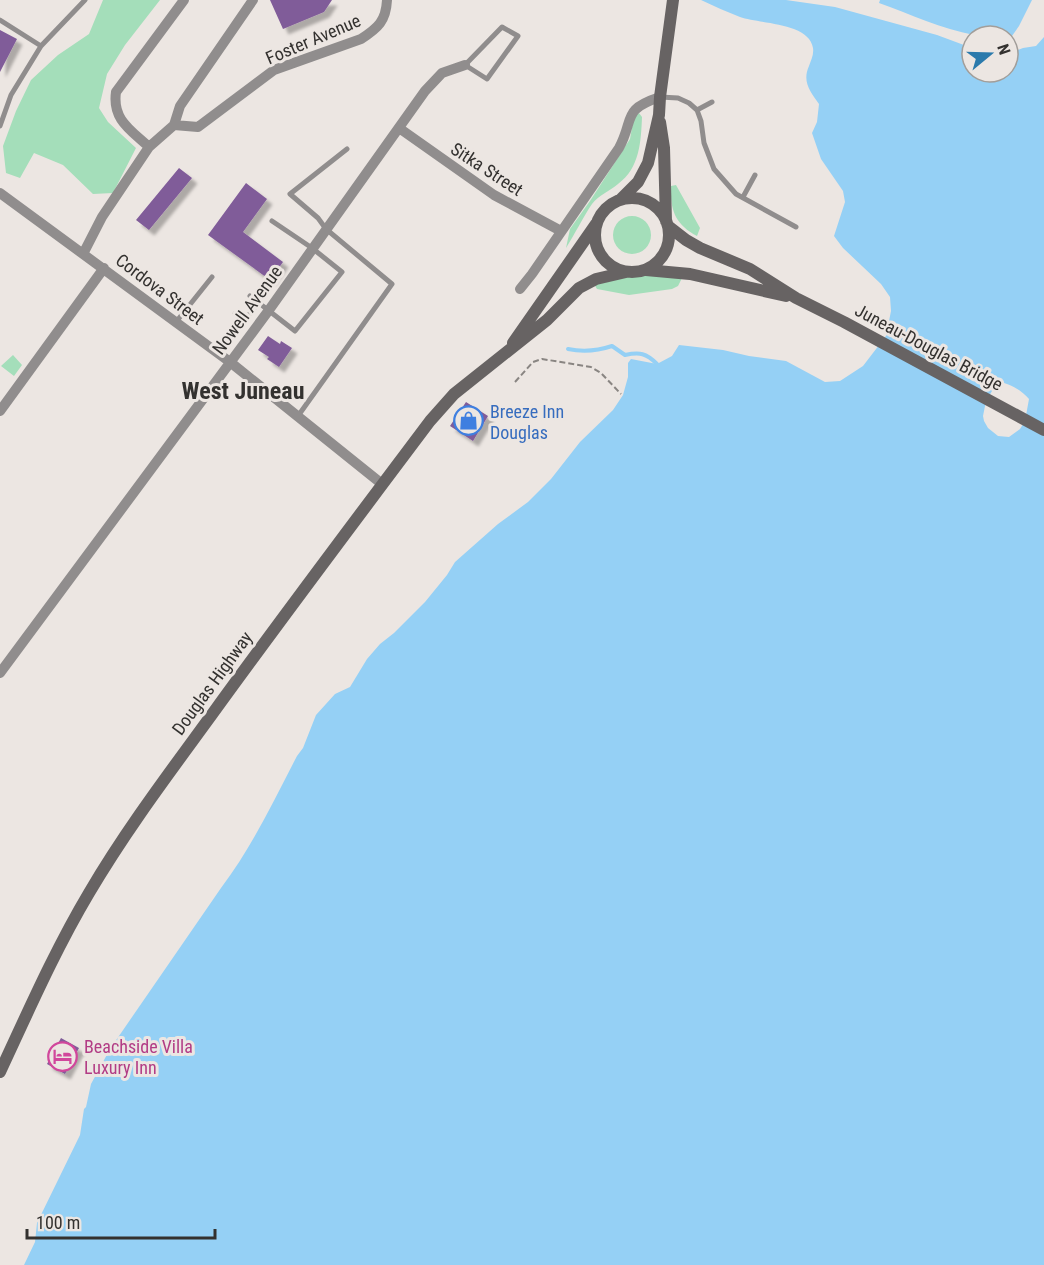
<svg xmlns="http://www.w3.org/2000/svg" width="1044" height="1265" font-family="'Roboto Condensed',sans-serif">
  <defs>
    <filter id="shadow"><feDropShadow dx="5.5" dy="5.5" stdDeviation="1.5" flood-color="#0004"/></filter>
  </defs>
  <rect width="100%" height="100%" fill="#ece6e2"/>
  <!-- green -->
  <path fill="#a4deba" d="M103,0H160L125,45L107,74L99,108L108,122L136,148L113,193L93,194L63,165L34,153L20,178L6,173L3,146L16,111L31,80L58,55L89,34Z
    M639,113L642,117C641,141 640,168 618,184C610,191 599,195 592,204C583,217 575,234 566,248L570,229L590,201L630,139L634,116Z
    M676,185L700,228L697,236C675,224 670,210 671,186Z
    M613 235a19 19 0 1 1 38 0a19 19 0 1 1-38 0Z
    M680,273L683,276L678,286L672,289L629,295L597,289L594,284L628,276Z
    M13,355L22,365L14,376L1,366Z"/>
  <!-- water -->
  <path fill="#95d0f5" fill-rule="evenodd" d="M701,0H786L835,7L937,35L972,48V72H1008V54L1023,48L1036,46L1044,37V1265H24L35,1242L37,1223L80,1135L84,1109L86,1107L91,1084L110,1049L221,888C252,847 273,802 297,756L303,748L316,715L335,694L350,687L367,659L380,644L394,633L425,602L447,575L455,562L498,524L528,502L551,479L580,442L613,410L623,395L628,377V363L631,359L657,364L672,356L679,345L723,350L749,356L786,361L825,382L840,381L863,366L886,336L891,311L890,297L881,284L843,248L834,236L845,202L843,191L821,159L812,133L817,122L819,104C810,91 802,82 809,66C811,60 814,55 813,48C809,22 759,24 740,17C727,12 714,6 701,0ZM1004,383C1014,386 1023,392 1029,399L1025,421L1020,429L1009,437L998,436L988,428L984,421L983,416L986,401L992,391Z
    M880,0H1032L1019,26L1012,36C1000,36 986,37 974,35C942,29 910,14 879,3Z"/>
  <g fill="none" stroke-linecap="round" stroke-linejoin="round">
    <!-- stream -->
    <path stroke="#95d0f5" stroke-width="4" d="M568,349C583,352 597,351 612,346L625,355C640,352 646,353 657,364"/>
  </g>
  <!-- building -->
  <path fill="#805c99" filter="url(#shadow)" d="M270,0H332L324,12L283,29Z
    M0,30L17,39L0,72Z
    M179,168L192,178L149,230L136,220Z
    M246,183L267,199L243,232L283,262L270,280L208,235Z
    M268,336L280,344L281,341L292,348L279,367L267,359L269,357L258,350Z
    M466,402L488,416L473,441L450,426Z
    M61,1038L79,1048L65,1074L47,1064Z"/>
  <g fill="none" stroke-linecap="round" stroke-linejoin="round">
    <!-- path -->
    <path stroke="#898582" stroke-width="2" stroke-dasharray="6 3" stroke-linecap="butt" d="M515,382L533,362L542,359L591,367L601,373L621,394"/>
    <!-- lane -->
    <path stroke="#908d8d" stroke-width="5" d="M0,20L41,46L11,95L0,126
      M502,27L518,36L487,79L465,65Z
      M41,46L85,0
      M660,97L678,98L689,103L697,110L701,121L704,143L714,169L736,194L796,227
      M697,110L712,102
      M743,197L755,175
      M250,296L295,331L342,272L312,248L272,221
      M235,314L244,321L259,302
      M176,322L212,277
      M298,416L392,284L326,229L318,218L290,194L347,149"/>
    <!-- street -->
    <path stroke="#908d8d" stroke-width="10" d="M174,125L198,127L274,70L361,39C378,28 386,21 387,0
      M399,128L494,195L561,231
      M149,147C131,130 112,120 116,92L184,0
      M0,193L230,362L382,484
      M83,254L102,217L149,147L174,125L180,106L253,0
      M520,289L532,274L619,148C635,118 621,110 660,97
      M0,411L104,268
      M0,673L269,310L425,91L442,73L465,65"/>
    <!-- secondary -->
    <path stroke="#676363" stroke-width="12" d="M660,122L664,148L666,221
      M595 235a37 37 0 1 1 74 0a37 37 0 1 1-74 0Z
      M620,200L638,182L648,163L659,115L660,97L673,0
      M668,226L686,240L700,248L750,269L796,298L844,322L1044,430
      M646,270L690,274L786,296
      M513,343L596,224
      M0,1072C28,1012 55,950 89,893C126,830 170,772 213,713C284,615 357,518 430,421L454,394L547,320L579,288L596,279L626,272"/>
  </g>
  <!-- icons -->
  <defs>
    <symbol id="shop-ring" viewBox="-11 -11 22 22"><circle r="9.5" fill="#ece6e2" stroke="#3f7fe0" stroke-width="1.5"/><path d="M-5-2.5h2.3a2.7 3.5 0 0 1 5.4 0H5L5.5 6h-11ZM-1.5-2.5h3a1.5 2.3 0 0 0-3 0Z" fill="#3f7fe0"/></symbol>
    <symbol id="hotel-ring" viewBox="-11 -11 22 22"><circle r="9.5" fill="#ece6e2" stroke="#d1479c" stroke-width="1.5"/><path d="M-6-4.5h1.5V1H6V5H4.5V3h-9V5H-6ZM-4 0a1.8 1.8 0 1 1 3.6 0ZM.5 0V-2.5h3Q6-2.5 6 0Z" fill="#d1479c"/></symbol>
  </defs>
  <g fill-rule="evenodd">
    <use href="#shop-ring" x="452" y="404" width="33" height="33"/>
    <use href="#hotel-ring" x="46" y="1040" width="33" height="33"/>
  </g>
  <g text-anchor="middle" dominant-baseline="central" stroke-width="6" stroke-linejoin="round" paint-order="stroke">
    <!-- street labels -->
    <g font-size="18" fill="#33312f" stroke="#ece6e2">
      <text transform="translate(313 39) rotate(-23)">Foster Avenue</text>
      <text transform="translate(487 169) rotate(33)">Sitka Street</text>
      <text transform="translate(160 289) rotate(37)">Cordova Street</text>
      <text transform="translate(247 310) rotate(-54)">Nowell Avenue</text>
      <text transform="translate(929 347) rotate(28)">Juneau-Douglas Bridge</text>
      <text transform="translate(212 683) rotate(-54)">Douglas Highway</text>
    </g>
    <!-- shop labels -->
    <g font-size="18" fill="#366cbe" stroke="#ece6e2" text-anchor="start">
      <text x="490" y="411">Breeze Inn<tspan x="490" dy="21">Douglas</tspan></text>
    </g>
    <!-- hotel labels -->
    <g font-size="18" fill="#b23c85" stroke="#ece6e2" text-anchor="start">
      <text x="84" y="1046">Beachside Villa<tspan x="84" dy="21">Luxury Inn</tspan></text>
    </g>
    <!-- district labels -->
    <g font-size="24" font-weight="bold" fill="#33312f" stroke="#ece6e2">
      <text x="243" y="391">West Juneau</text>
    </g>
  </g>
  <!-- north arrow -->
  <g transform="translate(990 54) rotate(71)"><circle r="28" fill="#ece6e2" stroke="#a29e9a" stroke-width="1.5"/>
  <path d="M0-4.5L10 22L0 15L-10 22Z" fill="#2b7aac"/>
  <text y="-9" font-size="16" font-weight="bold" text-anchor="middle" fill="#33312f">N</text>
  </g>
  <!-- scale -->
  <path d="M27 1229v9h188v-9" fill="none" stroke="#33312f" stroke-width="3"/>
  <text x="36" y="1229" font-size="18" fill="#33312f" stroke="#ece6e2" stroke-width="4.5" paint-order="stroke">100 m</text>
</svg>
